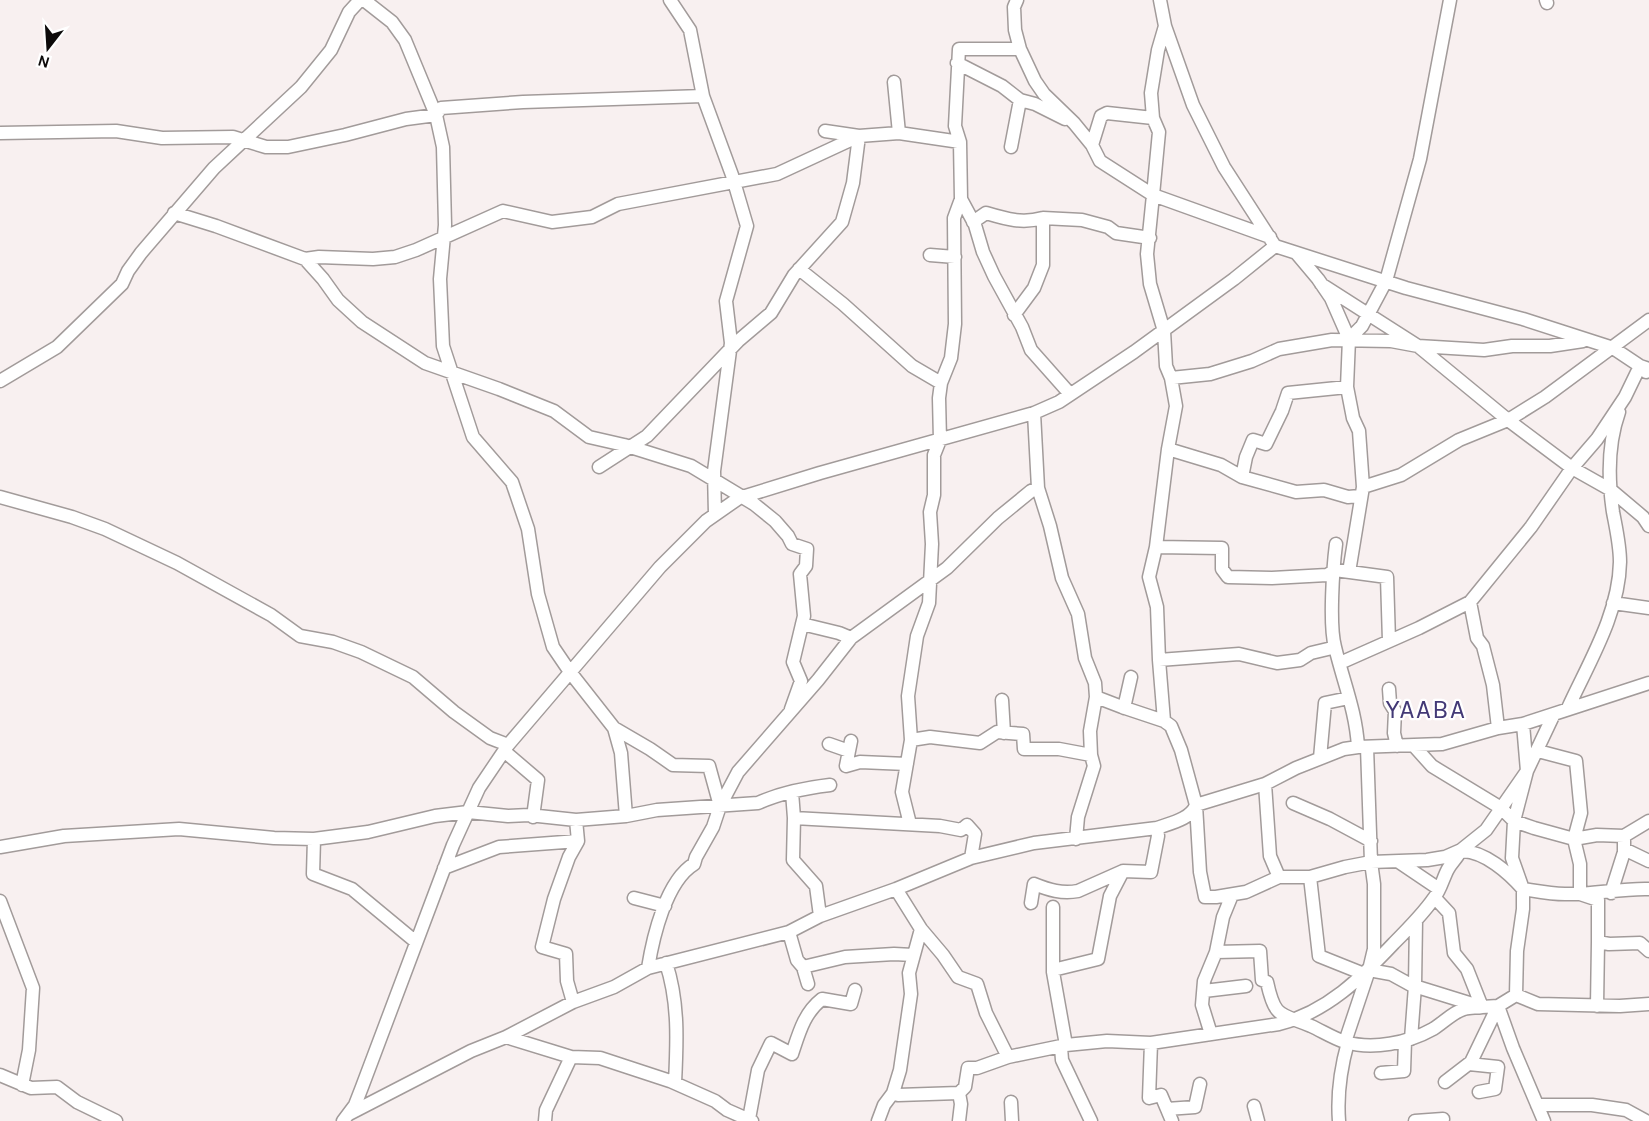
<svg xmlns="http://www.w3.org/2000/svg" width="1649" height="1121" font-family="Karla,sans-serif">
  <rect width="100%" height="100%" fill="#f8f0f0"/>
  <g fill="none" stroke-linecap="round" stroke-linejoin="round">
    <defs>
      <path id="minor" d="M364,0L392,22L405,40L436,115L443,147L445,225L440,279L443,346L473,437L512,482L528,529L538,594L553,647L570,672L614,728L621,753L626,816
        M670,0L690,30L703,96L732,175L747,226L726,301L731,343L714,471L715,514
        M1017,0L1014,7L1015,30L1020,49L1035,81L1044,94L1074,123L1092,145L1100,161L1153,195L1147,254L1150,284L1164,331L1166,366L1171,378L1176,406L1168,449L1156,547L1149,577L1157,607L1159,660L1164,721L1171,726L1181,750L1196,805L1200,872L1205,897H1216L1246,892L1279,877H1310L1345,867L1371,862L1427,860L1445,857L1461,850L1486,830L1527,771L1523,724
        M1160,0L1165,26L1193,105L1224,167L1275,246L1406,288L1523,319L1613,348L1640,366L1649,369
        M1546,0L1547,3
        M1165,26L1158,50L1151,93L1153,118L1159,132L1153,195L1270,237
        M1020,49H959L955,126L960,142L961,199L975,225L983,252L994,276L1022,327L1031,350L1070,394
        M957,63L1002,86L1020,100L1035,104L1065,119
        M894,82L899,133
        M825,131L859,136L899,133L960,142
        M0,133L116,131L162,138L233,137L266,147H288L345,135L406,119L436,115L441,108L523,102L703,96
        M1092,145L1101,116L1107,113L1153,118
        M1011,147L1020,100
        M174,213L216,226L305,259L323,279L338,300L362,322L425,363L499,389L554,411L589,437L624,445L691,466L754,504L775,521L788,536L792,544L807,549L806,566L800,574L804,616L793,662L801,681L791,709
        M973,222L986,213C1006,219 1022,224 1043,218
        M1297,254L1318,279L1331,298L1349,339L1347,387L1353,418L1359,431L1363,487L1349,572
        M930,255L955,257
        M305,259L319,257L373,259L395,257L416,250L503,211L552,222L592,217L618,204L777,174L859,136
        M799,269L843,304L912,366L941,383
        M1321,284L1418,346L1508,420L1572,468L1611,490L1643,517L1649,526
        M1014,315L1034,288L1043,265V218L1082,220L1108,227L1116,233L1150,238
        M1349,339L1362,326L1386,281L1420,159L1450,0
        M1171,378L1210,374L1252,361L1279,349L1332,340L1391,341L1418,346L1484,350L1512,346H1550L1583,341
        M0,381L57,347L122,284L128,271L141,253L214,168L301,87L331,50L349,12L360,0
        M1034,413L1038,488L1050,526L1062,578L1078,614L1085,658L1095,683L1096,697L1122,707L1164,721
        M1168,449L1221,465L1242,477L1296,492L1324,490L1348,497L1360,496
        M599,467L647,436L738,341L771,313L794,275L842,222L853,183L859,136
        M1242,477L1246,457L1253,440L1266,444L1282,411L1288,393L1347,387
        M1363,487L1401,475L1459,440L1508,420L1545,397L1649,320
        M0,497L72,517L105,529L177,563L271,615L300,636L333,642L361,652L413,677L454,712L490,738L508,745
        M1336,544C1333,568 1329,625 1335,647C1343,681 1356,711 1358,747
        M1156,547L1222,548V569L1228,577L1272,578L1327,575L1335,570L1387,577L1389,641
        M1470,602L1477,638L1483,646L1493,685L1498,728
        M1613,603L1649,608
        M802,624L839,633L851,638
        M1159,660L1239,654L1277,663L1300,660L1311,653L1332,648L1334,645
        M1340,663L1419,628L1470,602L1531,527L1572,468L1597,439L1625,397L1640,366L1646,372
        M1389,689L1390,703L1395,711L1394,733L1397,746
        M1002,700L1004,733
        M1124,708L1131,677
        M1568,708C1589,662 1619,614 1620,562C1620,545 1616,528 1613,512C1608,479 1608,443 1619,412
        M614,728L650,749L673,765L709,766L720,806
        M911,740L930,737L980,743L997,732L1023,734L1024,749H1059L1091,755
        M851,741L846,766L860,762L907,764
        M829,744L849,751
        M1414,746L1432,766L1501,808L1514,821L1534,828L1574,839L1597,835L1624,836L1649,821
        M504,751L538,780L533,817
        M1538,751L1576,761L1581,813L1574,839L1580,864V894L1598,900V942L1609,944L1640,943L1649,951
        M1320,758L1325,703L1349,698
        M1265,784L1270,856L1279,877
        M792,792L794,818L793,860L816,886L820,916
        M1293,803L1330,819L1371,841
        M794,818L940,826L961,830L967,825L975,834L971,858
        M910,824L902,792L911,740L908,696L917,636L929,603L932,544L930,512L934,495V455L940,440L939,398L941,383L951,358L955,324L954,218L961,199
        M314,839L313,874L352,889L416,942
        M1076,839L1078,817L1094,766L1091,755L1090,731L1096,697
        M0,847L64,836L179,829L274,838L314,839L368,832L435,816L468,812L508,816L529,815L576,820L626,816L657,810L758,803C780,793 805,788 830,785
        M1624,849L1649,861
        M1460,853L1463,851C1485,852 1508,872 1523,889C1536,891 1551,894 1565,894C1593,895 1621,888 1649,889
        M1399,862L1439,889
        M444,868L499,847L578,841
        M1310,877L1319,956L1364,974
        M896,889L921,929L943,955L958,977L977,984L986,1013L1008,1057
        M1611,893L1624,852V836
        M634,898L665,906
        M0,901L33,988L29,1050L22,1085
        M1031,903L1034,884C1049,890 1062,894 1078,891L1123,871L1151,872L1158,836L1157,828
        M1053,907V972L1066,1045
        M789,932L797,960L803,967L845,957L894,954L913,955
        M1216,952L1260,951L1262,980L1267,982C1275,1019 1280,1013 1311,1026C1322,1031 1333,1038 1345,1042C1373,1050 1408,1043 1433,1029C1443,1023 1453,1012 1464,1009C1470,1007 1476,1008 1482,1007L1467,969L1454,953L1449,913L1435,898
        M666,963C679,1002 677,1043 675,1083
        M803,967L808,984
        M648,968C653,937 666,881 694,864L696,857L713,827L720,806L738,772L818,680L851,638L947,568L998,518L1031,491L1038,488
        M1053,970L1098,959L1110,896L1123,871
        M1369,970L1391,974L1411,985L1482,1007L1498,1006L1516,995L1517,951L1523,909V889L1512,858L1514,821L1527,771L1554,714
        M1204,991L1246,986
        M1516,995L1538,1004L1620,1006L1649,1004
        M573,1002L567,981L566,954L542,947L554,899L569,857L578,841L576,820
        M1498,1006L1513,1048L1544,1121
        M1597,1006L1598,942
        M1211,1034L1202,1005L1204,981L1216,952L1223,917L1232,895
        M506,1037L571,1057L600,1058L670,1081L715,1101L727,1110L752,1121
        M1411,1039L1415,986L1416,920
        M1345,1042L1369,970L1374,949V884L1371,862L1367,747
        M1151,1043L1149,1098L1161,1095L1172,1121
        M1061,1047L1062,1060L1091,1121
        M1469,1064L1498,1067L1495,1089L1479,1092
        M1381,1073L1404,1071L1405,1041
        M0,1075L31,1088L57,1087L77,1102L116,1121
        M1445,1082L1471,1062L1498,1006
        M893,1093L898,1095L959,1093
        M1011,1102L1012,1121
        M1537,1105H1592L1626,1110L1646,1121
        M1254,1106L1258,1121
        M1167,1109L1195,1107L1200,1084
        M349,1114L471,1051L506,1037L573,1002L614,987L648,968L789,932L820,916L896,889L971,858L1034,843L1157,828C1171,823 1191,819 1196,805L1265,784L1296,768L1344,749L1358,747L1442,744L1498,728L1523,724L1649,683
        M749,1119L758,1070L771,1043L792,1054C799,1033 804,1013 822,999L851,1004L855,990
        M343,1121L355,1105L362,1087L453,845L479,788L508,745L660,567L706,521L739,498L820,473L1034,413L1059,402L1134,352L1234,279L1275,246
        M545,1121L546,1110L571,1057
        M878,1121L884,1105L893,1093L900,1070L911,994L909,973L921,929
        M959,1121L961,1104L959,1093L965,1087L968,1068H977L1008,1057L1066,1045L1107,1041L1151,1043L1279,1024C1327,1012 1361,978 1394,943C1408,929 1423,914 1434,898C1441,889 1443,878 1448,869C1452,862 1458,857 1461,850
        M1339,1121C1337,1095 1341,1067 1348,1042
        M1415,1121L1443,1119"/>
    </defs>
    <!-- minor casing -->
    <use href="#minor" stroke="#a29b9a" stroke-width="15"/>
    <!-- minor -->
    <use href="#minor" stroke="#fff" stroke-width="12"/>
  </g>
  <g text-anchor="middle" dominant-baseline="central" stroke-width="4.5" stroke-linejoin="round" paint-order="stroke">
    <!-- quarter labels -->
    <g font-size="26" letter-spacing="1.5" fill="#433976" stroke="#fff">
      <text x="1426" y="709">YAABA</text>
    </g>
  </g>
  <!-- north arrow -->
  <g transform="translate(48 48) rotate(197)" stroke="#ffffff" stroke-width="4.5" paint-order="stroke">
  <path d="M0-4.5L10 22L0 15L-10 22Z" fill="#0d0b0b"/>
  <text y="-9" font-size="16" font-weight="bold" text-anchor="middle" fill="#0d0b0b">N</text>
  </g>
</svg>
